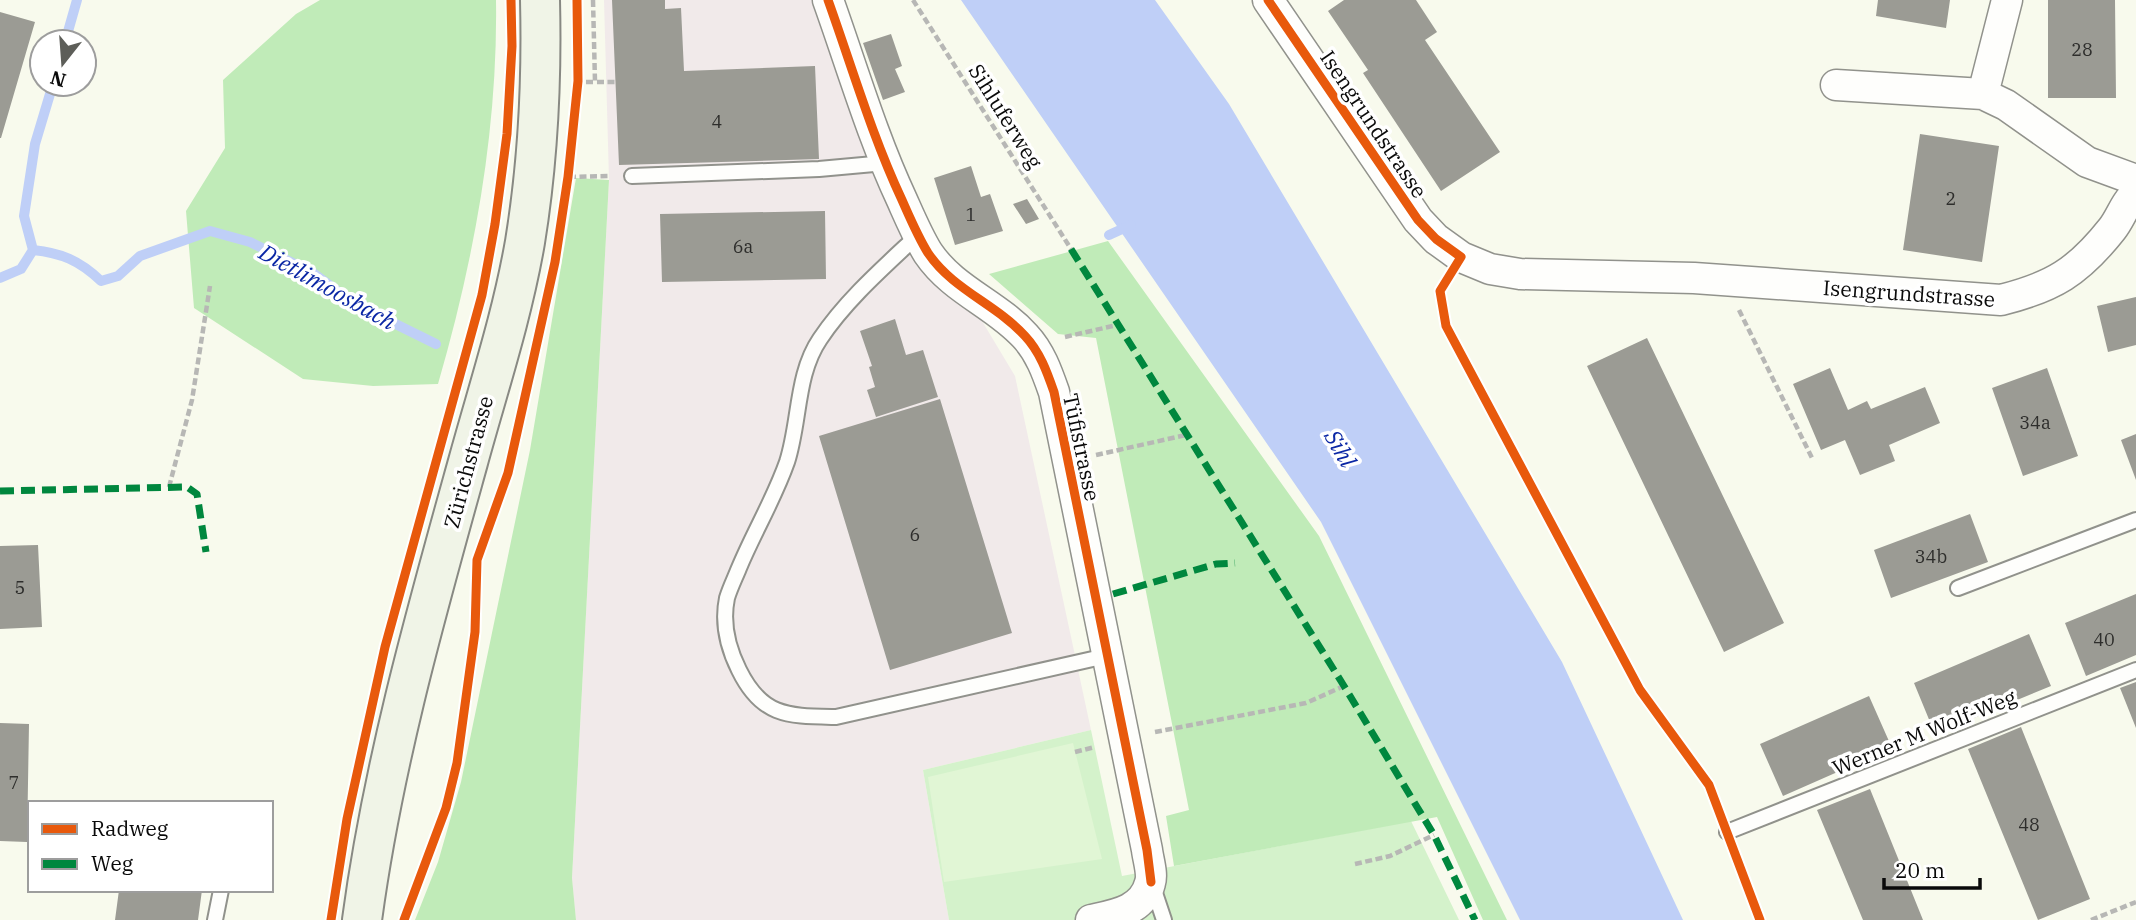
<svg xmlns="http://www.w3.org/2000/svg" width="2136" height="920" font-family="'IBM Plex Serif',serif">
  <rect width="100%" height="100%" fill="#f8faed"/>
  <!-- industrial -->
  <path fill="#f1eaea" d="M604,0H819L901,186L1015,376L1091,730L923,770L949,920H576L572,878L609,180Z"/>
  <!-- green -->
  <path fill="#d4f2cb" d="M1091,730L1122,876L1411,821L1459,920H949L923,770Z"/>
  <!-- forest -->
  <path fill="#c0ebb8" d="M320,0H496C498,130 474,260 438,384L373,386L303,379L194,308L186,211L225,148L223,80L296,14Z
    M576,178L609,180L572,878L576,920H415L438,862L461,782L530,450Z
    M1108,241L1319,536L1507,920H1483L1437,817L1174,866L1166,816L1189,810L1096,338L1058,334L989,274Z"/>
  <!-- pitch -->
  <path fill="#e1f6d5" d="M1073,743L1102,859L944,882L928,777Z"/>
  <!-- water -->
  <path fill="#bfcff7" d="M961,0H1155L1229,104L1562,662L1683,920H1520L1321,522Z"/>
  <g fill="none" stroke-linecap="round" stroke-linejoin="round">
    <!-- stream -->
    <path stroke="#bfcff7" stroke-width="10" d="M65,42L77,0
      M1109,235L1131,225
      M33,250L24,216L35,144L53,84
      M0,278L21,269L33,250C61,253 79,260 101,281L118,276L140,256L210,231L250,242L313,273L355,304L436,344"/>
  </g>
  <!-- building -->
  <path fill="#9b9b94" d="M612,0H665V9L681,8L684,71L815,66L819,159L619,165Z
    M1344,0H1416L1437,32L1425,40L1500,152L1441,191L1363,73L1368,70L1328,11Z
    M1878,0H1950L1946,28L1876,16Z
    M2048,0H2115L2116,98H2048Z
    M0,12L35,22L1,138H0Z
    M891,34L902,66L895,69L905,92L883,100L863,43Z
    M1920,134L1999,146L1982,262L1903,250Z
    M971,166L981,197L990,194L1003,231L955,245L934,178Z
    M1027,199L1039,219L1026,224L1013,204Z
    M825,211L826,279L662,282L660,214Z
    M2136,297V345L2108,352L2097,306Z
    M895,319L906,355L923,350L938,397L876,417L867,390L875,387L869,367L872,366L860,331Z
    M1647,338L1784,623L1724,652L1587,366Z
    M1830,368L1848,410L1867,401L1871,409L1925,387L1940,423L1889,445L1895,461L1860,475L1845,440L1821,450L1793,384Z
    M2047,368L2078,456L2023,476L1992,388Z
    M940,399L1012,633L890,670L819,436Z
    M2136,434V480L2121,440Z
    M1970,514L1988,562L1891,598L1874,550Z
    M38,545L42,627L0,629V546Z
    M2136,594V655L2086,676L2065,623Z
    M2029,634L2051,686L1935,734L1914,683Z
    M2136,682V728L2120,688Z
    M1869,696L1892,748L1783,796L1760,744Z
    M0,723L29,724L27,842L0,841Z
    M2021,727L2090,899L2038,920L1968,749Z
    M1870,789L1923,920H1863L1817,810Z
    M119,890H202L198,920H115Z"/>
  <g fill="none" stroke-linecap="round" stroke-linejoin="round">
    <defs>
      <path id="service" d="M632,176L819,169L885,163
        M918,235C884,267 846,300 820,339C796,374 800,422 787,462C774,499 754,532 739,568C735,578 730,588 727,598C722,622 728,648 739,670C762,717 788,716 836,717L1106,656
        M1958,588L2136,520
        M1727,832L2136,670
        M1152,884L1164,920
        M215,920L221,890"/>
      <path id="minor" d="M828,0C852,67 872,136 902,200C910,218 918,237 928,253C953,290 996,304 1025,336C1040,352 1047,372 1054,392L1147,850C1148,859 1153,874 1150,883C1143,911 1114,915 1091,920
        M1268,0L1418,220L1436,239L1461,257L1490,269L1520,274L1694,278L2001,300C2053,287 2078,272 2112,229C2121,218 2125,202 2136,194
        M1836,85L1983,94L2006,105L2087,162L2136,180
        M1983,94L2007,0"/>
      <path id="secondary" d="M362,920C383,764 426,613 468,462C488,389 512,317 525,242C538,162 542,81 540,0"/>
    </defs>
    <!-- service casing -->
    <use href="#service" stroke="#91928c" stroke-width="18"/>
    <!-- minor casing -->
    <use href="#minor" stroke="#91928c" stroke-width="33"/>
    <!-- secondary casing -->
    <use href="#secondary" stroke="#888983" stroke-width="42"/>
    <!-- path -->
    <path stroke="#b7b7b5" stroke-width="4.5" stroke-dasharray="7 3.5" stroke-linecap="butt" d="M593,0L595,82H615
      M913,0L1071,249
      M586,82H595
      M569,177L610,176
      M1739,310L1812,458
      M1065,337L1117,325
      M1096,455L1186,435
      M169,487L192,400L210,286
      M1155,732L1306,703L1344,686
      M1075,752L1095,747
      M1355,864L1390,856L1434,835
      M2091,920L2136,902"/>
    <!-- service -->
    <use href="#service" stroke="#fefefc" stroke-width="14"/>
    <!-- minor -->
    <use href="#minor" stroke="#fefefc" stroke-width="30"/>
    <!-- secondary -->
    <use href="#secondary" stroke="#f0f4e7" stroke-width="38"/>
    <!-- quiet -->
    <path stroke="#00873e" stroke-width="7" stroke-dasharray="14 7" stroke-linecap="butt" d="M1071,249L1344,686L1434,835L1475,920
      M0,491L187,487L197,494L206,552
      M1113,594L1216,564L1235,563"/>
    <defs>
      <path id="cycleway" d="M828,0C852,67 872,136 902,200C910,218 918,237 928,253C953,290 996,304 1025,336C1040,352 1047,372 1054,392L1147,850L1151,882
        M1268,0L1418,220L1436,239L1461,257L1440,291L1446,326L1640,690L1709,785L1760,920
        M331,920L347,819L385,647L482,295L495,224L507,134L512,46L511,0
        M404,920L446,808L457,763L475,632L477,560L508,473L555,262L568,177L578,81L577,0"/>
    </defs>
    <!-- cycleway casing -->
    <use href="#cycleway" stroke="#fff" stroke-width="13"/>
    <!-- cycleway -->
    <use href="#cycleway" stroke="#e8590c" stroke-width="9"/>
  </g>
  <g text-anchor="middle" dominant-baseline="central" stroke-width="7" stroke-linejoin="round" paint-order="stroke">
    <!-- number labels -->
    <g font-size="18" fill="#2e2e2c">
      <text x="2082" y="49">28</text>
      <text x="717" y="121">4</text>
      <text x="1951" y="198">2</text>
      <text x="971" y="214">1</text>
      <text x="743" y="246">6a</text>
      <text x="2035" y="422">34a</text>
      <text x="915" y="534">6</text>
      <text x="1931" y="556">34b</text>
      <text x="20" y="587">5</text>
      <text x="2104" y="639">40</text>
      <text x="14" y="782">7</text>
      <text x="2029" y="824">48</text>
    </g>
    <!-- street labels -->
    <g font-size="21" fill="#0a0a0a" stroke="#fff">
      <text transform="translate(1006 116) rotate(58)">Sihluferweg</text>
      <text transform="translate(1374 124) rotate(56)">Isengrundstrasse</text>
      <text transform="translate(1909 293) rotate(4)">Isengrundstrasse</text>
      <text transform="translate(1082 447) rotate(78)">Tüfistrasse</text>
      <text transform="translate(468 462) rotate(-75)">Zürichstrasse</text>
      <text transform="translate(1924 732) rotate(-22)">Werner M Wolf-Weg</text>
    </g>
    <!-- water labels -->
    <g font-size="23" font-style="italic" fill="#0b27a5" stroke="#fff">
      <text transform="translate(328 286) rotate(29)">Dietlimoosbach</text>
      <text transform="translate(1341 448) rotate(60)">Sihl</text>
    </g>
  </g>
  <!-- legend -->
  <rect x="28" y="801" width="245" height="91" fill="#ffffff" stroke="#9d9d9d" stroke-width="2"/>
  <rect x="42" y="824" width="35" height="10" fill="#e8590c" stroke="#9d9d9d" stroke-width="2"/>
  <text x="91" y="836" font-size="21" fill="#0a0a0a">Radweg</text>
  <rect x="42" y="859" width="35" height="10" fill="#00873e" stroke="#9d9d9d" stroke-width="2"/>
  <text x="91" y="871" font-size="21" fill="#0a0a0a">Weg</text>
  <!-- north arrow -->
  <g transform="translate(63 63) rotate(197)"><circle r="33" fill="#ffffff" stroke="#9d9d9d" stroke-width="2"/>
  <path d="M0-5L12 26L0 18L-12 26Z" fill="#5d5e59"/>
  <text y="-10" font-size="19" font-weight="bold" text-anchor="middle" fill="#0a0a0a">N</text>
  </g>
  <!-- scale -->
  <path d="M1884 878v10h96v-10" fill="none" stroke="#0a0a0a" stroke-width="3.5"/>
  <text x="1895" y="878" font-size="21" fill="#0a0a0a" stroke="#ffffff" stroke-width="5" paint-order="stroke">20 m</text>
</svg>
